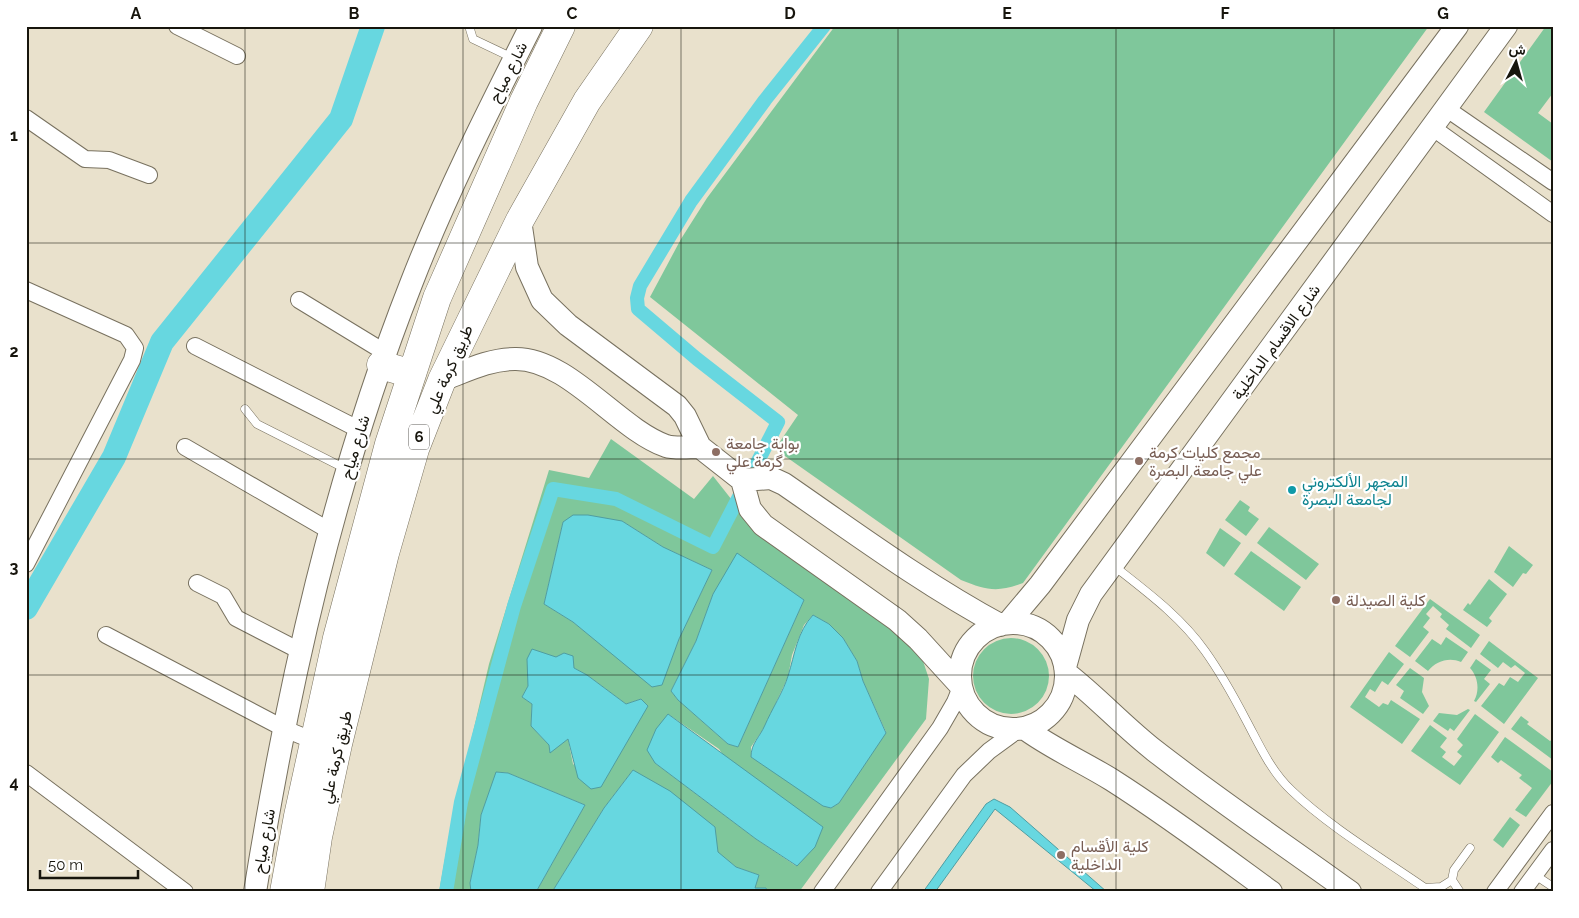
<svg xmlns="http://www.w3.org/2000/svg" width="1579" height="918" font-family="Raleway,Vazirmatn,sans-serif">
  <rect width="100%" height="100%" fill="#e9e1cc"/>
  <!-- green -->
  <path fill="#7fc79b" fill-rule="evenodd" d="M835,26H1429L1023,583C997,593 986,590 961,580L775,449L798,415L650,297L681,239L707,198Z
    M1546,26H1553V93L1538,113L1553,124V162L1484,112Z
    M611,439L694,499L713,476L739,509L919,649L929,679L926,719L799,892H768L766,888H754L759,875L736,867L717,852L633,770L604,808L552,892H536L585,805L508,773L497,772L481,815L478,845L470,883L471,892H439L450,830L489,664L549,470L589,478ZM622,521L663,547L712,570L679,639L661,685L608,650L573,622L544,604L563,522ZM713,594L804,600L738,747L728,744L678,700L671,691L696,641ZM813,615L829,624L843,638L857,661L863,681L886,732L839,803L831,808L751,757V747L764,728L788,677L792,655L804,625ZM574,668L587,675L626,704L641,699L647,706L601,786L573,764L568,739L550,752L549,745L531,726L532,704L522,697L528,686ZM668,714L719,749L796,866L756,839L655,763Z
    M1240,500L1250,507L1248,511L1259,519L1246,536L1225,520Z
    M1269,527L1319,564L1306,580L1257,543Z
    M1220,528L1241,543L1224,567L1206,553Z
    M1509,546L1533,565L1526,574L1523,573L1513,587L1494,572Z
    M1251,551L1301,587L1284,611L1234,574Z
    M1489,579L1507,594L1489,618L1492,621L1487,627L1463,610L1468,603L1470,605Z
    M1430,599L1480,635L1471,648L1446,629L1449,625L1440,617L1442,614L1433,606L1426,614L1430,618L1423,627L1429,632L1410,657L1395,646Z
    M1446,637L1468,652L1461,662C1449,657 1436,661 1428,671L1415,661L1432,639L1441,645Z
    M973 676a38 38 0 1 1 76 0a38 38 0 1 1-76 0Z
    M1489,641L1538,678L1504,724L1481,706L1499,683L1504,686L1510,677L1518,682L1525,673L1515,665L1511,668L1503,662L1498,668L1480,654Z
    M1389,652L1404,664L1388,685L1382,681L1375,692L1370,689L1365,697L1379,707L1383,703L1388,705L1391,700L1420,719L1402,744L1350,707Z
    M1476,659L1491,670L1484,679L1490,684L1476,702L1474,701C1480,690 1478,677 1470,668Z
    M1410,668L1424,678L1422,692L1429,706L1423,714L1400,698L1404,691L1396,685Z
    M1468,709L1470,710L1454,731L1450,728L1448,731L1433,721L1439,713L1457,715Z
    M1475,714L1499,732L1460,785L1411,751L1430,725L1447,738L1440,747L1446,752L1442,757L1454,766L1462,756L1457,752L1463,745L1457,739Z
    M1521,716L1529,722L1527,724L1550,741L1553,739V760L1511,729Z
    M1505,737L1553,772V781L1526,817L1515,810L1532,788L1519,778L1522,775L1501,760L1498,763L1491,757Z
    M1510,817L1520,825L1503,848L1493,840Z"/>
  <!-- water -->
  <path fill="#67d7e0" stroke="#4f9da1" d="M573,515H588L622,521L663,547L712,570L679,639L662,685L652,687L573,622L544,604L563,522Z
    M737,553L804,600L738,747L728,744L678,700L671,691L696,641L713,594Z
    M813,615L829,624L843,638L857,661L863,681L886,733L839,803L831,808L823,806L751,757C751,743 760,737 765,725C771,711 784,690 788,676C795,654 797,632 813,615Z
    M532,649L556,657L564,653L573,656L574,668L587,675L626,704L641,699L648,706L601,787L591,789L578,778L568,739L550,753L549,745L531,726L532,704L522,697L528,686L527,659Z
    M668,714L823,827L815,847L797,866L756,839L655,763L647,750L656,729Z
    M633,770L670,791L715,827L718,852L736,867L759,875L755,888H766L768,892H552L604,808Z
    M496,772L508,773L585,805L536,892H471L470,883L478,845L481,815Z
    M994,799L1010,807L1107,892H1097L995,809L935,892H923L986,804Z"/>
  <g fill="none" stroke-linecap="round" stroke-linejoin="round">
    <!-- canal -->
    <path stroke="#67d7e0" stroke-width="14" d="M755,467L778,422L697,359L638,309L637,298L640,286L691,201L765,100L824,26
      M446,892L461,802L514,606L553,489L616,499L713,547L742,491"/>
    <!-- river -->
    <path stroke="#67d7e0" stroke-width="24" d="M26,608L114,457L162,342L341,119L373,26"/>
    <defs>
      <path id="lane" d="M469,26L473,39L513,58
        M245,409L257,424L346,469
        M1114,566C1147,592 1181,617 1205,651C1220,672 1234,697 1246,720C1259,744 1270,770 1291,790C1327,825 1383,859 1425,888L1441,887L1452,880
        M1535,875L1553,887
        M1460,892L1452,880L1454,870L1470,848"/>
      <path id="street" d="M177,26L237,56
        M1447,109L1553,182
        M26,118L85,159L109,160L149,175
        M1433,128L1553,214
        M26,290L126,335L135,348L132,360L26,564
        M299,300L386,353
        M195,346L360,430
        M185,447L330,531
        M197,583L223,596L236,618L300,651
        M106,635L285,729L314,741
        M26,773L185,892
        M822,892L940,728L955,702L961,687
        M879,892L964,775L989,751L1019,729
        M1495,892L1553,813
        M1522,892L1553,850"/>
      <path id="secondary" d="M520,220L527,267L542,300L568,325L677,406L685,416L700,447L742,480L750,509L763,525L897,620L918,639L960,685
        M442,380C466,371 489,359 515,359C568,358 618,429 666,446C676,449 689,447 700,447
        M742,480L771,478L784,484C855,533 924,584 1000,625
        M1008,623L1040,585L1457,26
        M960 676a53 53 0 1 1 106 0a53 53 0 1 1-106 0Z
        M1065,667L1078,620L1091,594L1506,26
        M1066,673C1097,697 1123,726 1155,751C1218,800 1285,845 1350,892
        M1024,728C1051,748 1083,762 1112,780C1167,815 1219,854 1271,892
        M255,892C288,685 334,480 411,284C445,196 488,111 531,26"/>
      <path id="highway" d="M381,365L412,374
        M284,892L298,816L337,638L389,444L437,298L524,101L561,26
        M310,892L318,837L338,744L385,553L415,449L442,380L520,220L587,101L639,26"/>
    </defs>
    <!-- lane casing -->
    <use href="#lane" stroke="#78715f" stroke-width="9"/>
    <!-- street casing -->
    <use href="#street" stroke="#78715f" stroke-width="18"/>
    <!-- secondary casing -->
    <use href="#secondary" stroke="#78715f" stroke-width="24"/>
    <!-- highway casing -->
    <use href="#highway" stroke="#78715f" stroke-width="29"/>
    <!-- lane -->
    <use href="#lane" stroke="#fff" stroke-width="8"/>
    <!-- street -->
    <use href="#street" stroke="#fff" stroke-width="16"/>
    <!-- secondary -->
    <use href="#secondary" stroke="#fff" stroke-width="22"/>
    <!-- highway -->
    <use href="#highway" stroke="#fff" stroke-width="28"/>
  </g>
  <!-- grid -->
  <path fill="none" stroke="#17150d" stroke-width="1" stroke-opacity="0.55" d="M245,26V892M463,26V892M681,26V892M898,26V892M1116,26V892M1334,26V892M26,243H1553M26,459H1553M26,675H1553"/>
  <!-- markers -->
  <g fill="#8d6e63" stroke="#fff" stroke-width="2">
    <circle cx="716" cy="452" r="5"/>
    <circle cx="1139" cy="461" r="5"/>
    <circle cx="1336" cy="600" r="5"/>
    <circle cx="1061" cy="855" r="5"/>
  </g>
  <circle fill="#0f9aa8" stroke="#fff" stroke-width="2" cx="1292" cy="490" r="5"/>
  <g text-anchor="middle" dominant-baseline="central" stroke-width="4.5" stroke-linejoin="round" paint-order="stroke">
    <!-- shield labels -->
    <rect fill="#fff" stroke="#5d5b56" stroke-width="1" x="409" y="424.5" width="20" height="25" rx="4"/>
    <g font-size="15" font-weight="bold" fill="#17150d">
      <text x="419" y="437">6</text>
    </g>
    <!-- street labels -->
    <g font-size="16" fill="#17150d" stroke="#fff">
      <text transform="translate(508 72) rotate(-63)">شارع مياح</text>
      <text transform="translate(1276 342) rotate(-54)">شارع الاقسام الداخلية</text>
      <text transform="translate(449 369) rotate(-66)">طريق كرمة علي</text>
      <text transform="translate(355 447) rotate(-73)">شارع مياح</text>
      <text transform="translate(336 757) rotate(-77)">طريق كرمة علي</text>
      <text transform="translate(264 841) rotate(-80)">شارع مياح</text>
    </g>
    <!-- education labels -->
    <g font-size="16" fill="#785e54" stroke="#fff" text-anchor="start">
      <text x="726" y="443">بوابة جامعة<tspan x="726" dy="18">گرمة علي</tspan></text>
      <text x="1149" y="452">مجمع كليات كرمة<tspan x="1149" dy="18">علي جامعة البصرة</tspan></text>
      <text x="1346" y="600">كلية الصيدلة</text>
      <text x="1071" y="846">كلية الأقسام<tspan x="1071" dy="18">الداخلية</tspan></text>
    </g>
    <!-- culture labels -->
    <g font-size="16" fill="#0d838f" stroke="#fff" text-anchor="start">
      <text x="1302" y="481">المجهر الألكتروني<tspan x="1302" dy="18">لجامعة البصرة</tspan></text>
    </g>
  </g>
  <!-- border -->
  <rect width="1579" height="918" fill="none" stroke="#ffffff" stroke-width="55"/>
  <!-- north arrow -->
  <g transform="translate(1516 62) rotate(6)" stroke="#ffffff" stroke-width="4" paint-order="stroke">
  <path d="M0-4L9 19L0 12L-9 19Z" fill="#17150d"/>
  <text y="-8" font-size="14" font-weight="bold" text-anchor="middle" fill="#17150d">ش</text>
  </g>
  <!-- scale -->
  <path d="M40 870v8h98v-8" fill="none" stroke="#17150d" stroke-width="2.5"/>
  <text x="48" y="870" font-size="15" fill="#17150d" stroke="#ffffff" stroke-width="4" paint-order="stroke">50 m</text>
  <rect x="28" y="28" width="1524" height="862" fill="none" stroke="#17150d" stroke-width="2"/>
  <g font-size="16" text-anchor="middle" font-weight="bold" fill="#17150d">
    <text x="136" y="19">A</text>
    <text x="354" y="19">B</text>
    <text x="572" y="19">C</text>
    <text x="790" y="19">D</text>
    <text x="1007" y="19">E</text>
    <text x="1225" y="19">F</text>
    <text x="1443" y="19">G</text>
    <text x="14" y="141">1</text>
    <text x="14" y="357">2</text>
    <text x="14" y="573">3</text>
    <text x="14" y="788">4</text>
  </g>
</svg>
